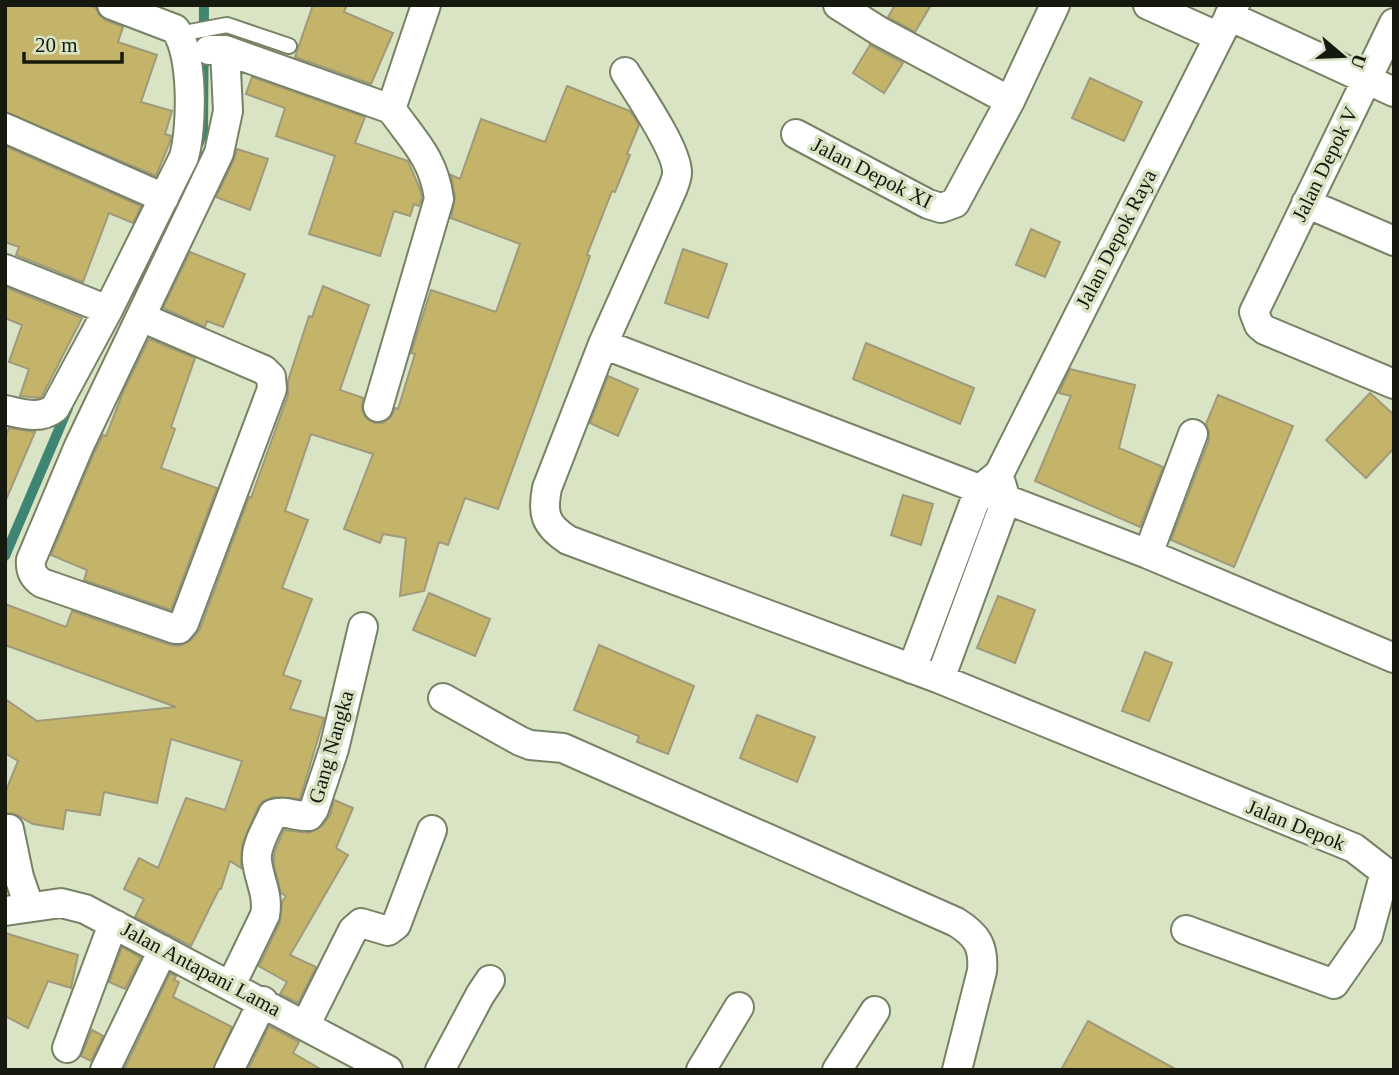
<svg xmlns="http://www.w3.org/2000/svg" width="1399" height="1075" font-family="'Times New Roman',serif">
  <rect width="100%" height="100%" fill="#d8e4c4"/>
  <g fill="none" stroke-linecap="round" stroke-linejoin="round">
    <!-- stream -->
    <path stroke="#408574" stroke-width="10" d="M197,147L203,133L204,5
      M5,556L68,408"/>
  </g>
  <!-- building -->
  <path fill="#c4b46a" stroke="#a0997a" stroke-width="2" d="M5,5H87L96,8L99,15L105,20L123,27L118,42L157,55L141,102L172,111L165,134L171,136L170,142L156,176L5,112Z
    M313,5H347L344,12L393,33L371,84L295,57Z
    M895,5H931L915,32L888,17Z
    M870,45L903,63L884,93L853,73Z
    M252,77L365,117L355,143L408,161L420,189L422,198L419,206L414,204L410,216L394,211L380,256L309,234L335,156L276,136L285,108L246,94Z
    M1090,78L1142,102L1124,141L1072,118Z
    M567,86L630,111L639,125L627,154L630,155L615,192L612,191L587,255L590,256L498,509L465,498L448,545L439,542L424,591L400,596L406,538L383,534L380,543L344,529L373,454L311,434L285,511L308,520L282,588L312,599L283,675L301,681L290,709L324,718L300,799L274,797L263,801L258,807L242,845L241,868L230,861L221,889H219L191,946L135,917L144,899L124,889L139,858L158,868L186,798L225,810L242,761L171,739L157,803L104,792L100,815L66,810L63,829L33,824L15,814L5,813V793L18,761L5,753V699L37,721L176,707L5,645V604L66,627L72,611L170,645L180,646L191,640L200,629L249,497L251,498L288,395V381L309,316L312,317L323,286L369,305L340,390L363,398L362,410L366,418L374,423H383L390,418L395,408L398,409L415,354L411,353L431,290L496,312L520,244L451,218L455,197L451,175L460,179L481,119L545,142Z
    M5,146L141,206L133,223L109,213L83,282L16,255L19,247L5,242Z
    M237,149L268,159L250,210L216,197L234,160Z
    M1031,229L1060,242L1045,277L1016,265Z
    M683,249L727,264L708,318L665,303Z
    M190,252L245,274L223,327L207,321L205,327L163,308Z
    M5,287L82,318L42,396L39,398L20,396L29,369L9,362L22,325L5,318Z
    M149,339L195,358L171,427L175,429L161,468L217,488L171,610L84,580L87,570L51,555L94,453L103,435L106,436L124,390Z
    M866,343L974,388L960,424L853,379Z
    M1070,369L1135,385L1119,448L1163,467L1140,527L1035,481L1071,396L1059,393Z
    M608,376L638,389L618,436L590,423Z
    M1370,393L1394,415V448L1366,478L1326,440Z
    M1218,395L1293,426L1234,567L1171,540L1209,440V432L1206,424Z
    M9,428L35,432L5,502V439Z
    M903,495L933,504L921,545L891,535Z
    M429,593L490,619L475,656L413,630Z
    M998,596L1035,610L1015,663L977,648Z
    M599,645L694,686L668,754L637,742L639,736L574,710Z
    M1145,652L1172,663L1149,721L1122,711Z
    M757,715L815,737L797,782L740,758Z
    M334,800L353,808L336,848L348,855L290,955L316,967L298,1003L280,994L287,982L259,966L280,922L282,902L286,896L281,893L274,865V853L284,830L309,833L322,826L330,815Z
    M5,933L78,955L71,988L48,981L28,1028L5,1016Z
    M122,947L141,958L125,989L109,982Z
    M170,973L176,976L174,980L179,982L173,997L232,1027L213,1070H124Z
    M1088,1021L1177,1070H1061Z
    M269,1026L299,1042L293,1053L322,1070H248Z
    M92,1030L103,1036L91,1061L81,1056Z"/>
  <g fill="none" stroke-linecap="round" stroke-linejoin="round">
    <defs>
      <path id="lane" d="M179,34L227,25L289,46"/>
      <path id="street" d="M838,5L879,31L1010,101
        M1148,5L1217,36
        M1229,16L1394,92
        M1394,23L1254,312L1259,325L1265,330L1394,384
        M209,50H225L391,109L426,5
        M625,72C638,93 678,151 677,173C677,178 674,185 672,190L603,344L547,488C542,514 545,525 568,540L940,679L1354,848L1385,872L1368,935L1334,984L1186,930
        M5,128L164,198
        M796,134L928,204L941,208L955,203L1010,101L1055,5
        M1306,203L1394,241
        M5,269L108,310
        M141,317L264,370L271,377L272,389L184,623L179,629H175L42,583C33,577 30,571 31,560L79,446L219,153L228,111L225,50
        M603,344L1148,554L1394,658
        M378,407L439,199C434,159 414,141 391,109
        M5,410C23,414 40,420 55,408L108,310L184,157C192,129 194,53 175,29L112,5
        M1148,554L1193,434
        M912,669L979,490L999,474L1235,5
        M940,679L1006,500L1001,483
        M443,698L520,741L530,745L563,748L956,922C977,935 984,946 982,971L957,1070
        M9,829L19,877L29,906
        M5,911L61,903L85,909L388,1070
        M231,985L265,915C269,895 259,880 257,861C255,846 267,828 273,814C285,810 297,817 309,816L314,809L334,749L363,627
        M306,1024L353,930L361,923L388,931L396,925L432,830
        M67,1048L110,932L116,925
        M105,1070L163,950
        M229,1070L263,1001
        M440,1070L480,995L490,980
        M701,1070L739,1007
        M837,1070L875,1011"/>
    </defs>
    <!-- lane casing -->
    <use href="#lane" stroke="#778265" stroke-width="18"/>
    <!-- street casing -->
    <use href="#street" stroke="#778265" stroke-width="32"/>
    <!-- lane -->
    <use href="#lane" stroke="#fff" stroke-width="14"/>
    <!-- street -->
    <use href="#street" stroke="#fff" stroke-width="28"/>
  </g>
  <g text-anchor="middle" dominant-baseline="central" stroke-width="7" stroke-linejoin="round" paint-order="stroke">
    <!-- street labels -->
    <g font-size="21" fill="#15190e" stroke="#d8e4c4">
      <text transform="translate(1325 164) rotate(-64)">Jalan Depok V</text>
      <text transform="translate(872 173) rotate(27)">Jalan Depok XI</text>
      <text transform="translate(1116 239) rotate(-63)">Jalan Depok Raya</text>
      <text transform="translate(331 747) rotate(-74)">Gang Nangka</text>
      <text transform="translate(1296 825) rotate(22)">Jalan Depok</text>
      <text transform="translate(201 969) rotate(28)">Jalan Antapani Lama</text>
    </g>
  </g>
  <!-- border -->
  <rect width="1399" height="1075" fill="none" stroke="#15190e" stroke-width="14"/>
  <!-- north arrow -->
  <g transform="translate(1343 56) rotate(109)" stroke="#d8e4c4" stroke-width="5" paint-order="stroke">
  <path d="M0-5L12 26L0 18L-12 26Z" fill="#15190e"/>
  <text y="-10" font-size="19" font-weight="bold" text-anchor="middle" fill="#15190e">U</text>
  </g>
  <!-- scale -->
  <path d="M24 52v10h98v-10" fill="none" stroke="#15190e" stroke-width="3.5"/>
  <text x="35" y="52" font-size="21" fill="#15190e" stroke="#d8e4c4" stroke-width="5" paint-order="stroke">20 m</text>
</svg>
